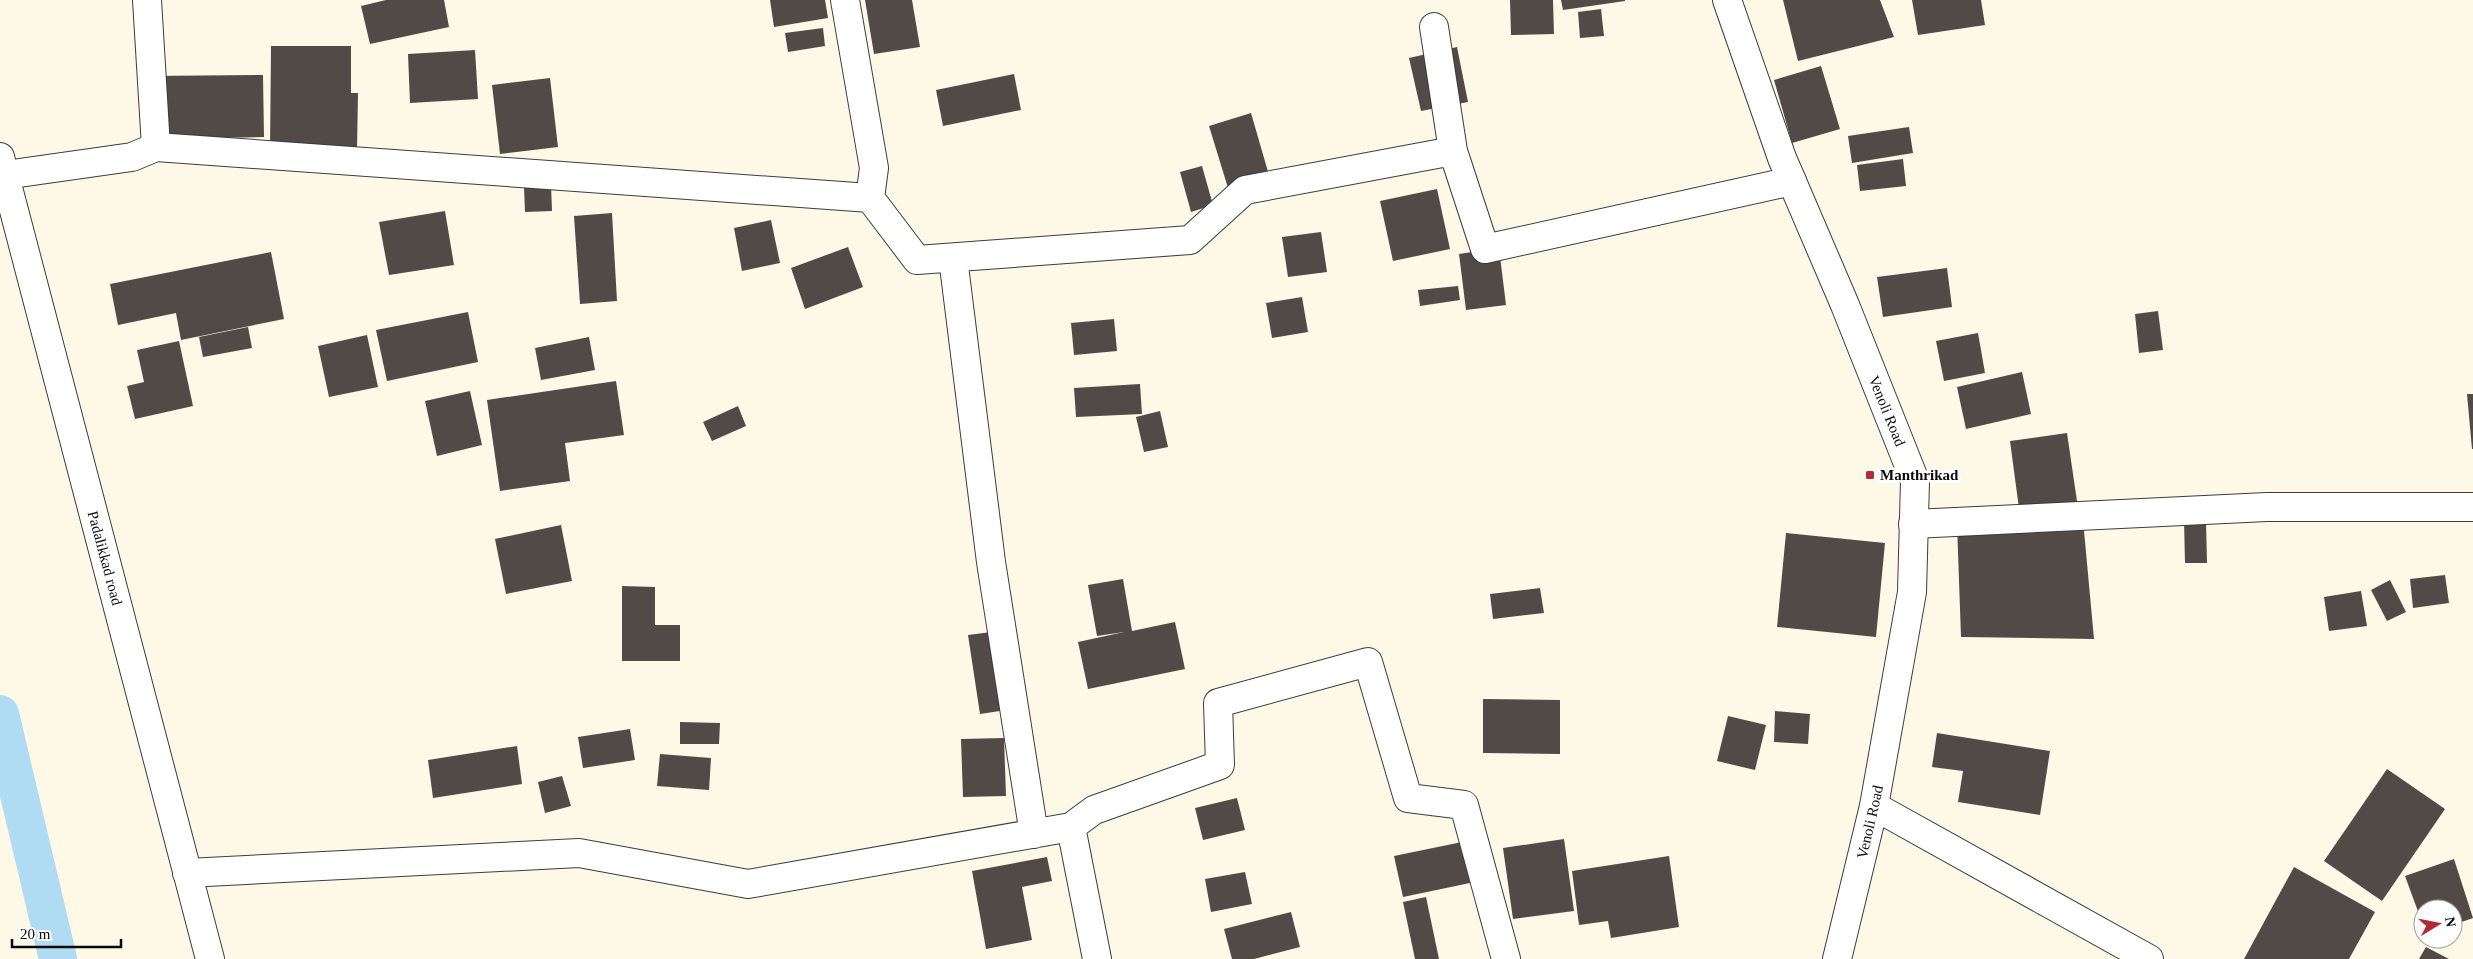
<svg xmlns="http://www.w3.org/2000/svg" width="2473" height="959" font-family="'Times New Roman',serif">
  <rect width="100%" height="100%" fill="#fef9e7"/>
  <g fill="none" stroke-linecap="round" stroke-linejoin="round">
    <!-- canal -->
    <path stroke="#afdcf2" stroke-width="38" d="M0,714L58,959"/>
  </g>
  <!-- building -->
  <path fill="#514a47" d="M386,0H444L449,27L370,44L361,6Z
    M770,0H825L828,18L774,27Z
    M865,0H912L920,47L874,54Z
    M1510,0H1553L1554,34L1511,35Z
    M1561,0H1625V1L1563,10Z
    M1783,0H1880L1894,37L1798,61Z
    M1912,0H1981L1985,25L1918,35Z
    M1601,9L1604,36L1580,38L1578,12Z
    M823,28L825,46L788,52L785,33Z
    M271,46H351V93H358L357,150H270Z
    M1457,47L1468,102L1421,111L1409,58Z
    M475,50L478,99L410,103L408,54Z
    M1821,66L1840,129L1792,143L1774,80Z
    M1014,74L1021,110L943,126L936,90Z
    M263,75L264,137L149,139L147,76Z
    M550,78L558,147L500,154L492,85Z
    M1251,113L1273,189L1232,201L1209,126Z
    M1909,127L1913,153L1852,163L1848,136Z
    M1903,159L1906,186L1860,191L1857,165Z
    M1202,166L1213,205L1191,212L1180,172Z
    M551,185L552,211L525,212L524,187Z
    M1437,189L1450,249L1393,261L1380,201Z
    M445,211L454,265L389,275L379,222Z
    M612,213L617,301L580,304L574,216Z
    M771,220L780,263L742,271L734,228Z
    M1321,232L1327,272L1288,277L1282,237Z
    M848,247L863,287L805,309L791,268Z
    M1499,248L1506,305L1466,310L1459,254Z
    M271,252L284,319L181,340L176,313L118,325L110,284Z
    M1947,268L1952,307L1883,317L1877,277Z
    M1458,286L1460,300L1420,306L1418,290Z
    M1302,297L1308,332L1272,338L1266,303Z
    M2158,311L2163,350L2139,353L2135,314Z
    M468,312L478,362L387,381L376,330Z
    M1114,319L1117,351L1074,355L1071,323Z
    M248,327L252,348L203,357L199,337Z
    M1978,333L1985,373L1944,381L1936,341Z
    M367,335L378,387L329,397L318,346Z
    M589,337L595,370L541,380L535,348Z
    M179,341L193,406L135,419L127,386L144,382L137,350Z
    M2022,372L2031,414L1966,429L1957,387Z
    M616,381L624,435L565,443L570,481L500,491L487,400Z
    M1140,384L1142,414L1076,417L1074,388Z
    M470,391L482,445L437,456L425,401Z
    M2467,394H2473V449H2472Z
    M738,406L746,426L712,441L703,422Z
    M1160,411L1168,447L1144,452L1136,417Z
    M2067,433L2078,508L2082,509L2094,639L1961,637L1957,524L2020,516L2010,441Z
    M2184,520H2206L2207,563H2185Z
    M561,525L572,581L506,594L495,539Z
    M1786,533L1885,543L1876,637L1777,627Z
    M2445,575L2449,603L2413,608L2410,579Z
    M1123,579L1132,631L1175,622L1185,669L1088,689L1078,642L1124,632L1097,636L1088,585Z
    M2390,580L2406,612L2387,621L2371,590Z
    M622,586L655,587V625H680V661H622Z
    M1540,588L1544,613L1493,619L1490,594Z
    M2361,591L2367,626L2329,631L2324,597Z
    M1007,630L1019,708L980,714L968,635Z
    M1483,699L1560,700V754L1483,753Z
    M1775,711L1810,714L1808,744L1774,742Z
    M1728,716L1766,725L1755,770L1717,761Z
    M680,722L720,723L719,744H680Z
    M630,729L635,760L583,768L578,737Z
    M1937,733L2050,751L2040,815L1958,802L1963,771L1932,767Z
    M1004,738L1006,796L963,797L961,739Z
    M517,746L522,784L433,798L428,760Z
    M660,754L711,758L709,790L657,786Z
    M2387,769L2445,809L2382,901L2324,861Z
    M562,776L571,806L545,813L538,782Z
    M1237,798L1245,830L1203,840L1195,808Z
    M1564,839L1574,911L1513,919L1503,848Z
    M1462,842L1470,883L1403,897L1394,856Z
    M1669,856L1679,927L1611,938L1608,921L1579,925L1572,871Z
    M1047,857L1052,881L1022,887L1032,940L986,949L972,871Z
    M2454,859L2473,918L2453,925V909H2423V925L2405,876Z
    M2294,867L2375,912L2349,959H2244Z
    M1245,872L1252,904L1211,912L1205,879Z
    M1426,897L1439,959H1415L1403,902Z
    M1291,912L1300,947L1254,959H1232L1224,929Z
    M2426,947L2449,959H2419Z"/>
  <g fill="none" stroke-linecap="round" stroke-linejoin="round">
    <defs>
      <path id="minor" d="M147,0L156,147
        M1453,151L1485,249L1792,181
        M5,175L132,157L156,147L870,198L874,168L845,0
        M870,198L917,260L1190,240L1245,190L1453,151L1434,27
        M953,258L991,562L1034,834
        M1913,524L2267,507H2473
        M1874,806L2149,959
        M1071,827L1097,959
        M187,873L579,853L748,884L1071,827L1094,810L1220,765L1218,703L1368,662L1408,798L1464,805L1506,959"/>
      <path id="tertiary" d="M1727,0L1782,158L1845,305L1915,481L1912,592L1874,806L1837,959
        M0,157L210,959"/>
    </defs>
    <!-- minor casing -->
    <use href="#minor" stroke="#3c3c3c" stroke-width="30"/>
    <!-- tertiary casing -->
    <use href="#tertiary" stroke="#3c3c3c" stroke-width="30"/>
    <!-- minor -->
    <use href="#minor" stroke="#fff" stroke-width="28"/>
    <!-- tertiary -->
    <use href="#tertiary" stroke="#fff" stroke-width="28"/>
  </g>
  <!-- markers -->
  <rect fill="#b12a36" stroke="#fff" stroke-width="2" x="1865" y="470" width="10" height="10" rx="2.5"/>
  <g text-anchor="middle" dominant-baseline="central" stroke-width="5" stroke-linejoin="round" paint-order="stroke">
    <!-- street labels -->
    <g font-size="15" fill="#090909" stroke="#fff">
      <text transform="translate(1887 411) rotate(68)">Venoli Road</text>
      <text transform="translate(105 558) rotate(75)">Padalikkad road</text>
      <text transform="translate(1870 822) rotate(-77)">Venoli Road</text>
    </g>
    <!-- poi labels -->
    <g font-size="15" font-weight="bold" fill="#090909" stroke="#fff" text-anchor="start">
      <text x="1880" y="475">Manthrikad</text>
    </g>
  </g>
  <!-- north arrow -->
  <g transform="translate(2438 924) rotate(80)"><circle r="24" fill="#ffffff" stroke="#9d9d9d"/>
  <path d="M0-4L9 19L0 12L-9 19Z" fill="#b12a36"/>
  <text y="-8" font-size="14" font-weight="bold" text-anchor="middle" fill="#090909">N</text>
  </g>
  <!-- scale -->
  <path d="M12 939v8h109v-8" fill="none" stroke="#090909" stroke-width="2.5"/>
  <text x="20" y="939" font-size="15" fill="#090909" stroke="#ffffff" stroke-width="4" paint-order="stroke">20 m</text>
</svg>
